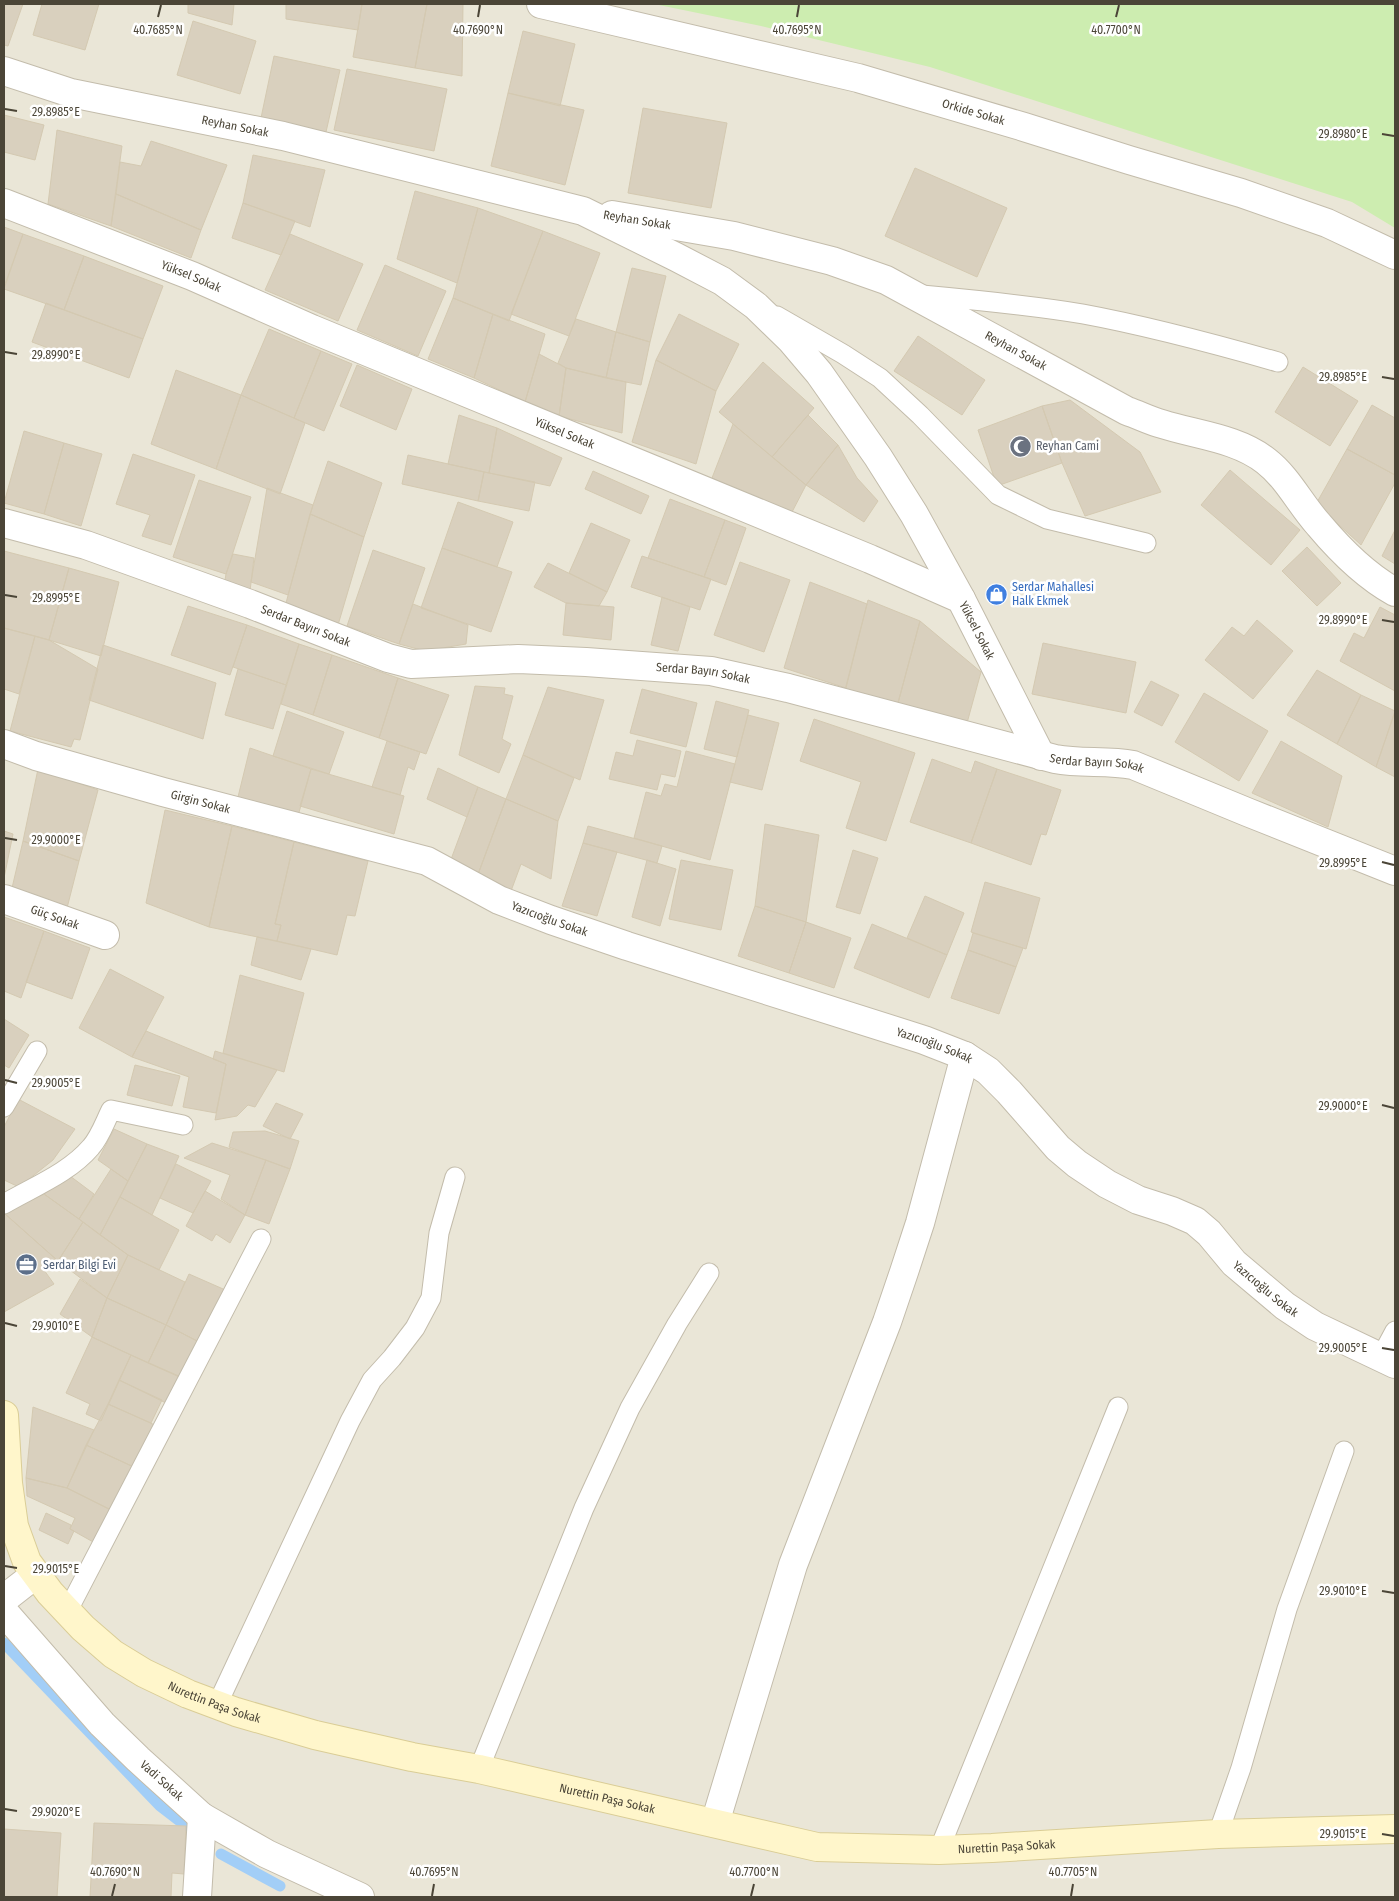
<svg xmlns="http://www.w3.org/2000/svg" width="1399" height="1901" font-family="'Fira Sans Condensed',sans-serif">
  <rect width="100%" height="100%" fill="#f6f3ea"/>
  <!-- residential -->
  <path fill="#eae6d7" d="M4,4H1395V1897H4Z"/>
  <!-- green -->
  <path fill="#cdedb0" d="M654,4H1395V228L1352,202L930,67L761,26Z"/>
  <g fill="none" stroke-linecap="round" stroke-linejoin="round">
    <!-- stream -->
    <path stroke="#a2cef7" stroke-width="11" d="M4,1643L160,1806L186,1826
      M221,1854L280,1886"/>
  </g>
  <!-- building -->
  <path fill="#d9d0be" stroke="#d4c9b1" d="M4,4H23L8,46L4,45Z
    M42,4H99L85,50L33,35Z
    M188,4H234L232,25L188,13Z
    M286,4H362L358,30L286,19Z
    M362,4H427L415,68L353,57Z
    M427,4H463L462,76L415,68Z
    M193,21L256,41L240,94L177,75Z
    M523,31L575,44L560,106L508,93Z
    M274,56L340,70L326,132L261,118Z
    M347,69L447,89L434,151L334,130Z
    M508,93L584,110L565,185L491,166Z
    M643,108L727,123L711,208L628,193Z
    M4,115L44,125L35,160L4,152Z
    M57,130L122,146L111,226L48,204Z
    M151,141L227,165L201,230L116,194L120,162L141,166Z
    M253,155L325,170L310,227L243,203Z
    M915,168L1007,208L977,277L885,236Z
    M415,191L478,208L457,283L397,259Z
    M116,194L201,230L191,258L111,226Z
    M243,203L295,221L281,255L232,238Z
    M478,208L543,231L509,321L453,298Z
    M4,227L23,234L4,287Z
    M543,231L600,253L569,336L511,314Z
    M23,234L84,256L64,310L4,289Z
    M290,234L363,264L338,321L265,290Z
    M84,256L163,286L143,339L64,310Z
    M385,265L446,291L418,356L357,330Z
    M632,268L666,276L650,342L616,332Z
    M453,298L493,314L474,378L428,359Z
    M46,303L143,339L129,378L32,342Z
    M493,314L545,334L525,402L474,378Z
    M679,314L739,344L716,391L656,360Z
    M576,319L616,332L606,378L566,368L558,363Z
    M269,329L321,351L294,418L241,395Z
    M616,332L650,342L641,385L606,378Z
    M918,336L985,380L962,415L894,371Z
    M321,351L352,364L324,431L294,418Z
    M539,354L566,368L559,416L525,402Z
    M656,360L716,391L696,464L632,442Z
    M763,362L814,408L772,457L719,412Z
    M357,365L412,389L396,430L340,406Z
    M1303,367L1358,401L1330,446L1275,412Z
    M566,368L626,382L622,433L559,416Z
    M176,370L241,395L216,469L151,444Z
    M241,395L305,423L280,494L216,469Z
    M1070,400L1140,452L1161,492L1085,516L1062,463L1042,406Z
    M1372,405L1395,418V475L1347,449Z
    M1042,406L1062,463L997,486L978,430Z
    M459,415L497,428L489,473L448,464Z
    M808,415L838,445L806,485L772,457Z
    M733,424L806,485L791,514L712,478Z
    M497,428L562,458L550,486L489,473Z
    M24,431L64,443L44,514L4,503Z
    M64,443L102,454L81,526L44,514Z
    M838,445L857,478L878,501L864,522L806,485Z
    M1347,449L1395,475V483L1361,545L1316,504Z
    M133,454L195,475L171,545L142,536L150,515L116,504Z
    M408,455L484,472L478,501L402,484Z
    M328,461L382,483L364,537L310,514Z
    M1230,470L1300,530L1271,565L1201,505Z
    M593,471L649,496L641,514L585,489Z
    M484,472L535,482L529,511L478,501Z
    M199,480L251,497L226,574L173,557Z
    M267,488L313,505L288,595L251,582Z
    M670,499L725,520L704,577L648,558Z
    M458,502L513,522L497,567L442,548Z
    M310,514L364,537L338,625L286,603Z
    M725,520L746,528L726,585L704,577Z
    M591,523L630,540L607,592L569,573Z
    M1395,530V564L1382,556Z
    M1307,547L1341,583L1317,606L1282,571Z
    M442,548L512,572L491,632L421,608Z
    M373,550L425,568L399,644L347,626Z
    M4,551L69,568L49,640L4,628Z
    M233,554L254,558L250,591L224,586L226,574Z
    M642,556L711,579L700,610L631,587Z
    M740,562L790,580L764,652L714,635Z
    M548,563L607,592L599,606L566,603L534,587Z
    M69,568L119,582L101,656L49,640Z
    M810,582L867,604L846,688L784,668Z
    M662,597L690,607L678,651L651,645Z
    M868,600L920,621L898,703L844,694Z
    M566,603L614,607L611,640L563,635Z
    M413,604L468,625L466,644L425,651L399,644Z
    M188,606L247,625L230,675L171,655Z
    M1380,607L1395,615V691L1340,661L1354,633L1364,638Z
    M1257,620L1293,651L1253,699L1205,660L1232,627L1244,636Z
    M920,621L981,672L967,723L898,703Z
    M247,625L299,644L286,685L233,667Z
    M4,628L35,636L19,694L4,689Z
    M35,636L49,640L98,669L80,740L74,739L71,747L10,731Z
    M1043,643L1136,662L1126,713L1032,694Z
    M299,644L332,655L313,715L281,704Z
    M103,645L216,683L203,739L89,700Z
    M332,655L398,678L379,738L313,715Z
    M238,669L286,685L273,729L225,715Z
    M1317,670L1361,695L1337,744L1287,715Z
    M398,678L449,695L426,754L379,738Z
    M1151,681L1179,695L1162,726L1134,712Z
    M475,686L505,688L504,694L513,696L502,739L511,744L499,773L459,755Z
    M548,687L604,700L580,780L523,755Z
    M642,689L697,703L686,747L630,733Z
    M1204,693L1268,731L1239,781L1175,742Z
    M1361,695L1395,711L1376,767L1337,744Z
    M716,701L749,710L737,757L704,749Z
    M287,711L344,732L329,774L273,756Z
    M1395,712V777L1376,767Z
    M748,715L779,723L762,790L730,782Z
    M814,719L915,753L886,841L846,828L861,782L800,761Z
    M637,740L681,751L675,777L661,774L657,790L609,779L616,752L633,756Z
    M387,741L420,752L414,770L408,767L400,795L372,787Z
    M1281,741L1342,776L1328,827L1252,793Z
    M250,748L311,769L298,816L238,797Z
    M686,751L735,764L710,860L634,838L646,792L661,796L665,784L677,787Z
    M523,755L574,778L558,821L506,799Z
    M932,759L971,773L975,761L997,769L971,843L910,822Z
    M438,768L478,787L467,817L427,799Z
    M38,769L98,790L79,861L23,841Z
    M311,769L404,796L394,834L300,806Z
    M997,769L1061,790L1046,835L1041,834L1031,865L971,843Z
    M478,787L506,799L477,877L450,862Z
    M506,799L558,821L551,879L521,864L511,891L477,877Z
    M165,810L232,826L209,927L146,903Z
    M765,824L819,835L806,922L755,906Z
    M232,826L294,842L275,924L281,925L277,941L209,927Z
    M588,826L662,846L657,863L583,843Z
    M4,831L13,834L4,878Z
    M23,841L79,861L67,908L12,888Z
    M294,842L368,861L355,916L347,915L337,955L277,941L281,925L275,924Z
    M583,843L617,852L597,916L562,906Z
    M853,850L878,858L860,914L836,907Z
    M647,860L676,869L660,926L632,917Z
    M681,860L733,870L721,930L669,919Z
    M985,882L1040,898L1026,949L971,932Z
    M925,896L964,913L947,955L907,938Z
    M755,906L806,922L789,973L738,956Z
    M4,917L44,931L21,998L4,991Z
    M806,922L851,938L834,988L789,973Z
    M872,924L947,955L929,998L854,968Z
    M44,931L90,948L72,999L26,982Z
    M973,933L1023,948L1016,967L968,950Z
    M257,937L311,949L301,980L251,965Z
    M968,950L1016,967L999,1014L951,998Z
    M110,969L164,997L132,1057L79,1028Z
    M240,975L304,993L284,1072L223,1053Z
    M4,1019L29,1035L9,1068L4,1065Z
    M146,1031L226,1064L216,1113L183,1107L189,1077L132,1057Z
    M215,1051L277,1070L255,1107L248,1105L237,1116L215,1120L226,1064L213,1059Z
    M135,1065L180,1076L172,1106L127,1095Z
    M18,1099L75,1129L53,1160L19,1187L4,1180V1127Z
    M276,1103L303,1114L290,1139L263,1126Z
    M114,1129L147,1144L128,1181L98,1160Z
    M265,1131L299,1141L290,1169L229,1147L233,1132Z
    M212,1143L266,1160L245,1215L221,1199L230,1175L184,1158Z
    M147,1144L179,1156L152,1215L120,1197Z
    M266,1160L290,1169L269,1224L245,1215Z
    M176,1164L211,1181L193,1213L160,1198Z
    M111,1169L128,1181L100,1235L79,1219Z
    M70,1176L94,1194L79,1219L44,1194Z
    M205,1191L245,1215L230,1243L216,1234L212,1241L186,1226Z
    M44,1194L83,1222L58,1261L4,1213Z
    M120,1197L179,1230L159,1270L128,1255L100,1235Z
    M4,1213L58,1261L44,1270L54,1284L4,1312Z
    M83,1222L128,1255L107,1298L58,1261Z
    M128,1255L185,1282L166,1325L107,1298Z
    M189,1274L230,1292L203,1344L166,1325Z
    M80,1279L107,1298L92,1337L60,1314Z
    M107,1298L166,1325L148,1363L92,1337Z
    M166,1325L203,1344L184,1379L148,1363Z
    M92,1337L131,1355L101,1421L86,1414L90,1404L66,1393Z
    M131,1355L181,1377L168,1404L119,1380Z
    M119,1380L162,1400L151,1423L108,1404Z
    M108,1404L157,1426L136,1468L86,1445Z
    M33,1407L94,1430L67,1488L26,1478Z
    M86,1445L136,1468L113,1511L67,1488Z
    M26,1478L67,1488L113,1511L95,1543L70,1529L75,1518L27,1496Z
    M46,1513L71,1525L70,1529L74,1531L68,1544L39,1530Z
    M94,1823L186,1826L184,1874L172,1873L171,1897H90Z
    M4,1829L61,1833L57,1897H4Z"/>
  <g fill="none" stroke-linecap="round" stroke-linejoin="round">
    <defs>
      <path id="lane" d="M921,295C975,300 1030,305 1083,314C1148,326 1215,344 1278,362
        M777,316L843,354L880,378L920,415L998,495L1047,519L1146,543
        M4,1107L37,1051
        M4,1204C33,1187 69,1173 91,1147C100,1137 105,1122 111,1110L183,1125
        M1381,1357L1395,1331
        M67,1612L261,1239
        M217,1705L350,1421L372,1380L392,1358L415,1328L431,1298L439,1233L455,1177
        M479,1769L584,1508L630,1408L677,1324L709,1273
        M1218,1834L1241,1768L1287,1609L1344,1451
        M939,1850L1118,1407"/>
      <g id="street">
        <path id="s1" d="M541,4L858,78L1024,127L1129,160L1241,193L1327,223L1395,255"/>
        <path id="s2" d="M4,71L71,93L283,136L583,211L676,257L722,281L756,306L791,340L819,373L878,457L914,514L961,599"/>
        <path id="s3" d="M4,203L192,276L312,329L870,559L961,599L1041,756"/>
        <path id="s4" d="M612,215L734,236L832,261L886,280L1127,411C1139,415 1150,421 1162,424C1196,435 1237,438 1266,461C1288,478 1300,504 1319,525C1340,550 1366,576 1395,592"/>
        <path id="s5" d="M4,523L86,545L250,604L388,658L411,664L518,659L586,662L711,671L788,688L1055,759C1081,764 1107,760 1133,765L1247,812L1395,871"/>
        <path id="s6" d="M4,744L36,756L163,792L427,861L499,900L551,920L627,946L924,1040L965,1056L988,1071L1009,1092L1058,1148L1077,1164L1107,1184L1138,1200L1172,1211L1195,1221L1209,1233L1234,1263L1285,1306L1315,1326L1395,1364"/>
        <path id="s7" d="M4,899L105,935"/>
        <path d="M4,1599L36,1574"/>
        <path id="s8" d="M4,1612L102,1724L138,1759L202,1817L267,1854L360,1897"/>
        <path d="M715,1823L793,1565L887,1322L904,1272L920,1223L965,1056"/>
        <path d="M197,1897L202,1817"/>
      </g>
      <g id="secondary">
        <path id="s9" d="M4,1415L8,1483L14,1526L27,1562L50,1593L83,1628L113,1654L144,1673L188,1694L236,1712L315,1735L412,1757L479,1769L817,1847L939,1850L992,1848L1218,1834L1395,1829"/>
      </g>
    </defs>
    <!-- lane casing -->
    <use href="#lane" stroke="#c3bcab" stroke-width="21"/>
    <!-- street casing -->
    <use href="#street" stroke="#c3bcab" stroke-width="30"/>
    <!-- secondary casing -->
    <use href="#secondary" stroke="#dacd96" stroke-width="30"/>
    <!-- lane -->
    <use href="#lane" stroke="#fff" stroke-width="19"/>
    <!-- street -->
    <use href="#street" stroke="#fff" stroke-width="28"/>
    <!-- secondary -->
    <use href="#secondary" stroke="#fff6cb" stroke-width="28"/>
  </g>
  <!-- ticks -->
  <path fill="none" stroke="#4b4537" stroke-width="2" d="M158,17L161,5M478,17L480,5M797,17L799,5M1116,17L1119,5M5,109L17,111M1382,134L1394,136M5,352L17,354M1382,377L1394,379M5,595L17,597M1382,620L1394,622M5,838L17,840M1382,862L1394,865M5,1080L17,1083M1382,1105L1394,1108M5,1323L17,1326M1382,1348L1394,1350M5,1566L17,1568M1382,1591L1394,1593M5,1809L17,1811M1382,1834L1394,1836M112,1896L115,1884M432,1896L434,1884M751,1896L754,1884M1071,1896L1073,1884"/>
  <!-- icons -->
  <defs>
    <symbol id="mosque-disc" viewBox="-11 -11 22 22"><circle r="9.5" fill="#6b7280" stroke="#fff"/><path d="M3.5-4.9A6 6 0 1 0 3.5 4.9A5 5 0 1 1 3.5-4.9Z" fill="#fff"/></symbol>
    <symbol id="shop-disc" viewBox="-11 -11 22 22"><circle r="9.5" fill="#3f7fe0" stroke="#fff"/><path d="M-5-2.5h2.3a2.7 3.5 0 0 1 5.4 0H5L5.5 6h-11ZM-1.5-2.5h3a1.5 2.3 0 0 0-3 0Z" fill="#fff"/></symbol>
    <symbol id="office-disc" viewBox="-11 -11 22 22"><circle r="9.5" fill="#5c6f8a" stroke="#fff"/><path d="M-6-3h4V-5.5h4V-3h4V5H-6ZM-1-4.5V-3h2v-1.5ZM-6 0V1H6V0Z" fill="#fff"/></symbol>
  </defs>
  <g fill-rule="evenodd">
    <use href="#mosque-disc" x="1008" y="434" width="25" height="25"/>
    <use href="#shop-disc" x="984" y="582" width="25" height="25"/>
    <use href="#office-disc" x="14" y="1252" width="25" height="25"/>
  </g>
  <g text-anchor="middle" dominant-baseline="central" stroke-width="5" stroke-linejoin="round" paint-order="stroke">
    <!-- street labels -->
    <g font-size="12" fill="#4b4537" stroke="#fff">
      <text stroke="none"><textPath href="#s1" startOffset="446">Orkide Sokak</textPath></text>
      <text stroke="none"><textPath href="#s2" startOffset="238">Reyhan Sokak</textPath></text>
      <text transform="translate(637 220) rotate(9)">Reyhan Sokak</text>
      <text stroke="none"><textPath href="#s3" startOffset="201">Yüksel Sokak</textPath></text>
      <text stroke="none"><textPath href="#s4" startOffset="430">Reyhan Sokak</textPath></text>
      <text stroke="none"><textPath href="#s3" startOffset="606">Yüksel Sokak</textPath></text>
      <text stroke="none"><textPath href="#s5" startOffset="319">Serdar Bayırı Sokak</textPath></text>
      <text stroke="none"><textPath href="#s3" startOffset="1071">Yüksel Sokak</textPath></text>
      <text stroke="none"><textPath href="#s5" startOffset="724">Serdar Bayırı Sokak</textPath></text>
      <text stroke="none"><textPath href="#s5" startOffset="1129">Serdar Bayırı Sokak</textPath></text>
      <text stroke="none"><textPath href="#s6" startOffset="205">Girgin Sokak</textPath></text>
      <text stroke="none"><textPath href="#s7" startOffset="54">Güç Sokak</textPath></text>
      <text stroke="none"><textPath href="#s6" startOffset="575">Yazıcıoğlu Sokak</textPath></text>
      <text stroke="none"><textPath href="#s6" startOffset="980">Yazıcıoğlu Sokak</textPath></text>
      <text stroke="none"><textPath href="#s6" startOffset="1399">Yazıcıoğlu Sokak</textPath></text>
      <text stroke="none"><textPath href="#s9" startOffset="389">Nurettin Paşa Sokak</textPath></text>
      <text stroke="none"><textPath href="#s8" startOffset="231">Vadi Sokak</textPath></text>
      <text stroke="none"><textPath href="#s9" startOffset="794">Nurettin Paşa Sokak</textPath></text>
      <text stroke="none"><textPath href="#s9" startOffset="1199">Nurettin Paşa Sokak</textPath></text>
    </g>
    <!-- worship labels -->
    <g font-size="12" fill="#5b616d" stroke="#fff" text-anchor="start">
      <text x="1036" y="446">Reyhan Cami</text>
    </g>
    <!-- shop labels -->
    <g font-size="12" fill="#366cbe" stroke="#fff" text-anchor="start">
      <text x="1012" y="587">Serdar Mahallesi<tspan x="1012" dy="14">Halk Ekmek</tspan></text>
    </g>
    <!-- service labels -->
    <g font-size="12" fill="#4e5e75" stroke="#fff" text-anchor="start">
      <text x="43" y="1265">Serdar Bilgi Evi</text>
    </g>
  </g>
  <g font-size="12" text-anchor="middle" fill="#4b4537" stroke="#fff" stroke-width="5" stroke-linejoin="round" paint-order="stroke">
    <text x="158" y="34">40.7685°N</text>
    <text x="478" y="34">40.7690°N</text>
    <text x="797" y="34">40.7695°N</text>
    <text x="1116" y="34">40.7700°N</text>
    <text x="56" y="116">29.8985°E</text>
    <text x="1343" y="138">29.8980°E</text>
    <text x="56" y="359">29.8990°E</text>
    <text x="1343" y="381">29.8985°E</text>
    <text x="56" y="602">29.8995°E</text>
    <text x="1343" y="624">29.8990°E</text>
    <text x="56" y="844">29.9000°E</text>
    <text x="1343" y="867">29.8995°E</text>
    <text x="56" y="1087">29.9005°E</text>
    <text x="1343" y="1110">29.9000°E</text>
    <text x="56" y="1330">29.9010°E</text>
    <text x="1343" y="1352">29.9005°E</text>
    <text x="56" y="1573">29.9015°E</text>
    <text x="1343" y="1595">29.9010°E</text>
    <text x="56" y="1816">29.9020°E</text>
    <text x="1343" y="1838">29.9015°E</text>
    <text x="115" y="1876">40.7690°N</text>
    <text x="434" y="1876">40.7695°N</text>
    <text x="754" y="1876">40.7700°N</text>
    <text x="1073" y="1876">40.7705°N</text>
  </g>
  <!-- border -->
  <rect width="1399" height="1901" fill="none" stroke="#4b4537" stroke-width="10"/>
</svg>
